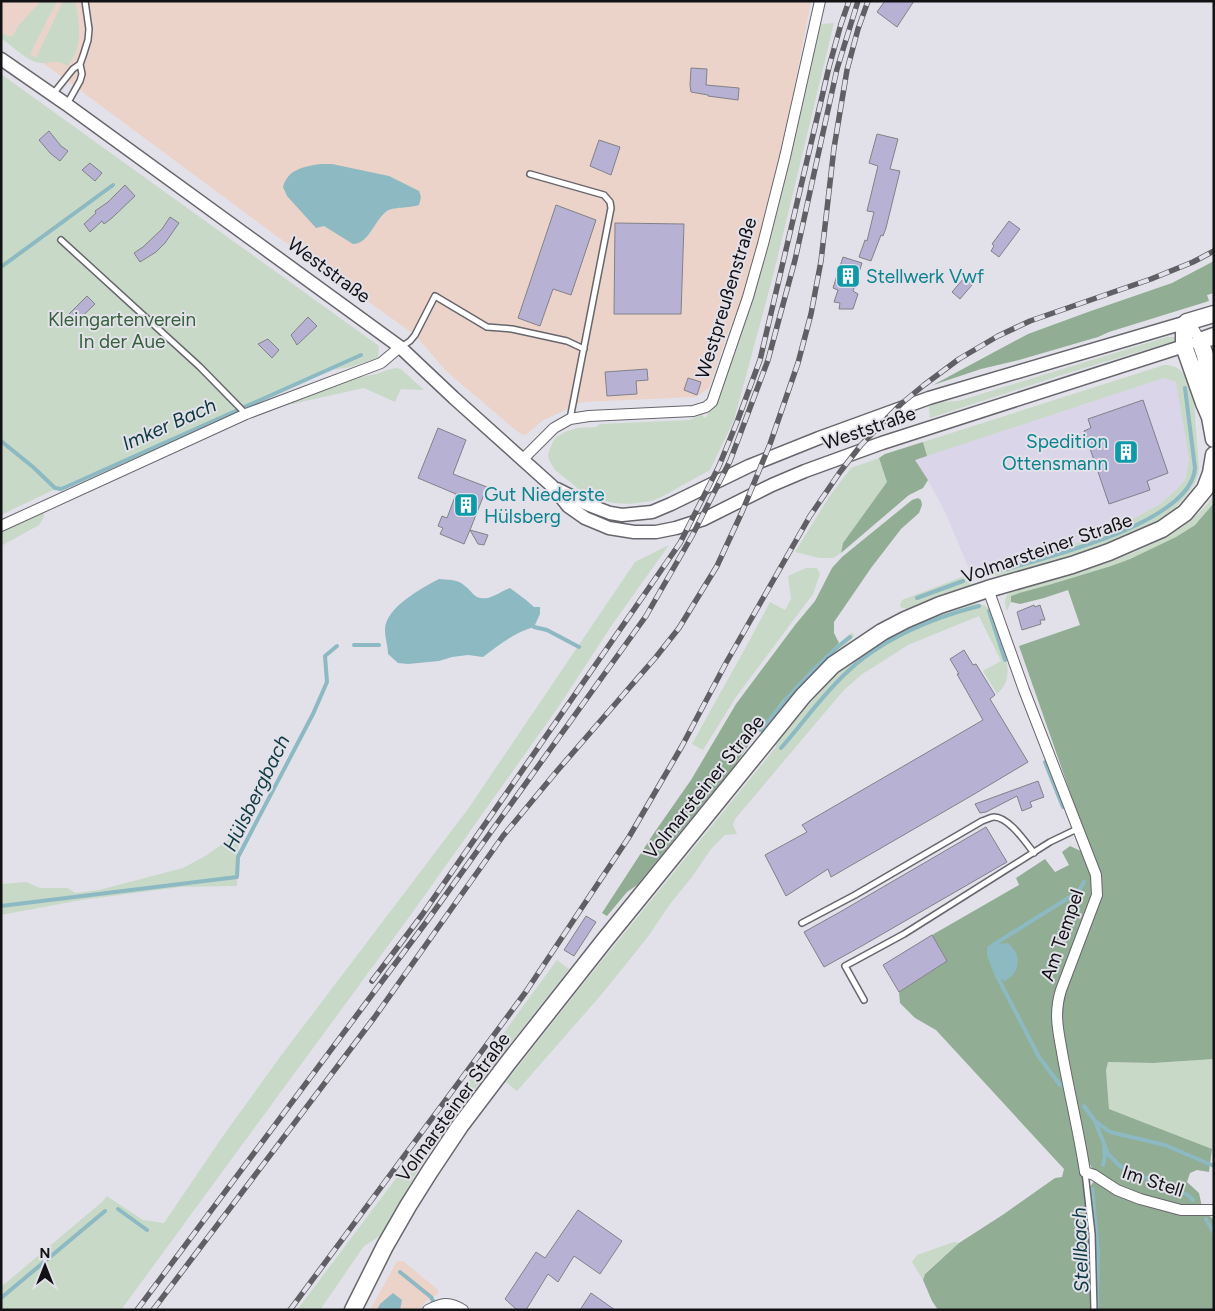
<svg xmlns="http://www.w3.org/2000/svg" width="1215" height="1311" font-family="Figtree,sans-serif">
  <rect width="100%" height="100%" fill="#e2e1e9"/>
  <!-- commercial -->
  <path fill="#dbd5ea" d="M1164,378L1176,382L1177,384L1189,459L1185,480L1176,490L1160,504L1129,521L1096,536L1051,552L972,576L946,514L928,480L914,460Z"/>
  <!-- industrial -->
  <path fill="#ebd3ca" d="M1,1H811L781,157L752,275L729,330L709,388L696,397L582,402L542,421L527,434L523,435L518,432L446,371L415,335L271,232L50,68L1,35Z
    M397,1261H403L438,1290V1294L425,1302L420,1310H370Z"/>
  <!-- green -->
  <path fill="#c8d9c8" d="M41,1H57L30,54L36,58L63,1H75C79,23 84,48 67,66C56,57 48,66 35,62C24,58 11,45 1,38V32L7,36H13L18,26Z
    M834,23L773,276L734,420L710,470L663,496L652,501L630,504L613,503L594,498L580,490L555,470L549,460L548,455L551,446L555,438L565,432L577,428L596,427L600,424L690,420L693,418L702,415L705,418L713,407L747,318L775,210L821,24Z
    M1,74L379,346L378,358L350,367L332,370V368L49,492L1,515Z
    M1167,337H1176L1177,339L1175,341L1068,373L930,418L929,406L943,402L958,401Z
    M1164,365C1196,365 1195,407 1196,429C1197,443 1198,456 1199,469C1197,485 1186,496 1176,507L1178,508L1167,516L1123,538L1067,557L1011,573L997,576L990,574L988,571L1051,552L1096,536L1129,521L1160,504L1176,490L1185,480L1189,459L1176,382L1164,378L927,456L923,442Z
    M395,368L401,369L424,390L401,389L395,402L364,388L265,410L349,379L377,374L387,370Z
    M879,458L887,482L843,543L841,553L833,558H819L795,552L829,497L851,468Z
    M1214,495V503L1205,514L1195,525L1176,537L1130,559L1111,566L1052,584L1019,593L1011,596V602L1007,611C1004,604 1004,595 1012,591C1022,586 1042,583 1053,580C1105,564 1183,542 1214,495Z
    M44,509V517L39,525L1,546V528Z
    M669,545L614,622L559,706L415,909L121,1310H1V1287L102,1202L107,1196L143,1220L164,1223L223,1136L280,1057L468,809L635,562Z
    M806,568H817L820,574L813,594L736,697L703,750L692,744C718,696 745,650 770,602L785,610L791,599L788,576Z
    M967,575L970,580L971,586L943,594L907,609L902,608L900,606L902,600Z
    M974,603C981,604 985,605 991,610C997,629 1014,666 1005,684C1003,688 1000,691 997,694L983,671L1001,661L979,616L908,645L861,675L843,691L735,819L733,825L737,834L725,835L711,849L692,877L670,904L647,938L601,995L517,1091L506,1082L583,984L776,747L775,744L827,684L847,665L888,637L911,625Z
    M851,633L854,634V636L851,640L828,660L823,662L796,690L762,733L757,732C785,696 816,662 851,633Z
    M239,832L237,886L181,887L81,900L1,915V884L26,882L40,888H68L75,893L99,890L183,868L207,855Z
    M557,960L569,969L463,1104L420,1166L383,1234L364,1246L320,1310H297L431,1132Z
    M1214,1059V1150L1109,1109L1106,1070L1107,1062L1153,1063Z
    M954,1242L959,1243L925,1273L923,1280L912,1262L917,1255Z"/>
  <!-- forest -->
  <path fill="#91ad93" d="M1214,261V293L1207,295L1209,301L1109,332L1098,337L1019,360L981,369L933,385L1028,334L1088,312L1172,283Z
    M923,442L927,456L915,460L928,480L923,488L909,495L841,553L843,543L887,482L879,458L885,454Z
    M918,498L921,500L922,505L919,513L901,529L871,568L834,622V633L839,643L782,701L752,740L735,765L681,831L637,885L627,892L607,916L602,913L654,833L691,780L736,704L795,625L815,601L832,568L842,557L912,500Z
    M1214,503V1059L1153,1063L1108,1062L1106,1070L1109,1109L1212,1149L1209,1172L1197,1170L1190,1173L1187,1182L1199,1193L1202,1207H1181L1142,1196L1103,1178L1092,1168L1087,1159L1060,1024L1061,1005L1101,891V881L1019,646L1080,625L1068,590L1044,598L1020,604L1011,602V596L1019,593L1052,584L1111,566L1130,559L1176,537L1195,525Z
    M1070,846L1083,852L1092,876L1093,891L1054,1003L1080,1167C1090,1214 1091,1262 1092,1310H938L932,1301L923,1280L925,1274L959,1243L1004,1214L1055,1178L1062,1177L1064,1169L936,1030L915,1018L900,1003L899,992L947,961L932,935L1019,885L1016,878L1045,859L1055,872L1069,865L1062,852Z
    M1094,1181L1180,1212L1197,1215L1208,1214L1214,1220V1310H1096V1251L1090,1187Z"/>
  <!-- water -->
  <path fill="#8db9c3" d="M320,164H332L389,176L419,191L421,197L419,205C410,208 392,207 387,211C375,219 369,244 353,244L324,226L316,228L287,196L283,187C288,169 303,167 320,164Z
    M439,579C448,580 458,579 465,586C474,593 474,600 488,598C493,597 504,590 510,588L526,600L534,607H540V614L534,627C515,632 499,645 483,657L468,655L452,657L439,661L408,664L398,663L388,654C388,646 385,638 385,631C384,608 422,588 439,579Z
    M1008,943C1011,946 1014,949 1016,953C1021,964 1015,978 1004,981C1002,979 999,978 997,976C993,971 984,950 992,946C995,943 1003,944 1008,943Z
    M393,1293L402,1300L400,1310H377L380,1304Z"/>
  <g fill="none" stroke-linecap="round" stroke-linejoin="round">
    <!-- stream -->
    <path stroke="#8db9c3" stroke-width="4" d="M1,267L113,185
      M1,441L33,467L55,488L61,489L68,486L361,355
      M1003,570C1048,557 1191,523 1195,468L1185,388
      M917,598L963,581
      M989,611L1005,660
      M534,627L547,630L579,647
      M354,645H379
      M761,730C787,697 816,663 850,637
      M781,748C802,724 821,697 844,675C879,640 931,618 979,606
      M1045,762L1063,807
      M1,906L237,877L238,857L313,714L327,682L325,656L337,646
      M1060,1085L1039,1057L997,976L989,955V948L993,945L1078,892L1084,882
      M1084,1106L1095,1121L1108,1154L1120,1166L1137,1174L1188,1195L1193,1200
      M1095,1121L1110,1132L1165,1145L1214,1166
      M1103,1165L1105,1156L1104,1147
      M1092,1189L1098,1251L1097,1310
      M118,1209L147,1230
      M1206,1219L1214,1233
      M400,1272L431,1297L435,1305
      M1,1298L105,1211"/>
  </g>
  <!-- building -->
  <path fill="#b7b2d4" stroke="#828188" d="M885,1H914L897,27L877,12Z
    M691,68L707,69L706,85L739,88L738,100L708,96V95L691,92L690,85Z
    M49,131L61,146L68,151L60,161L50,153L39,140Z
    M877,134L898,139L890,169L900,171L886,228L883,236L881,235L871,261L859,257L865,240L867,241L874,212L867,211L878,166L869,163Z
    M599,140L620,147L611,175L590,166Z
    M90,163L102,173L95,181L82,170Z
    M125,185L135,196L112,218L104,224L102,221L90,232L84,224L96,213L95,211L108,202Z
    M556,205L596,220L571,295L553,289L540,326L518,318Z
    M170,217L179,223L165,243L156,252L140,262L134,253L143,247L162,229Z
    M1009,221L1020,229L999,257L991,251L994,246L992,244Z
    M615,223L684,224L681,314H614Z
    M843,257L862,263L853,291L858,294L853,309H839L840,303L834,302L838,290L833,288Z
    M964,278L972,285L960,299L952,292Z
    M87,296L95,304L70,328L62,321Z
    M308,317L317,326L297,345L291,335Z
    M268,339L279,350L272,358L258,344Z
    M647,369L648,380L636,381L637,394L607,396L605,372Z
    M688,378L701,382L697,395L684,390Z
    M1143,400L1168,473L1147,481L1150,490L1109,504L1084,431L1091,428L1088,419Z
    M438,428L466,440L453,474L487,487L470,530L488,535L484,545L478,544L470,530L464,544L440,534L443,528L438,526L442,516L447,518L456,494L418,478Z
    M1034,605L1035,607L1040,605L1045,620H1040L1041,624L1022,630L1017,612Z
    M964,650L973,665L976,664L995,695L990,699L1028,762L971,796L831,877L828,869L786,896L765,855L807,832L802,825L983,720L957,674H959L950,659Z
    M1038,781L1044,797L1030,802L1032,807L1022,811L1017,796L986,812L980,813L975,804Z
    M986,827L1007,862L860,947L824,967L804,932L840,912Z
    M586,916L596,922L574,956L564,950Z
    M932,935L947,961L899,992L883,965Z
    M578,1210L622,1241L600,1274L574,1256L558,1282L548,1274L526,1310H517L505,1299L536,1252L545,1258Z
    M591,1293L615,1310H580Z"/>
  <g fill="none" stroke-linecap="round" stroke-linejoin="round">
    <defs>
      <path id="service" d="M53,94L73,69L80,64L83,56L88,40L89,29L85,1
        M67,104L80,81L82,74L80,64
        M530,174L604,195L610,202L611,208L570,419
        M61,240L200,367L246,414
        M401,347L410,341L415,335L435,296L487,327L512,329L567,341L584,349
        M802,923L855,895L982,821C986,820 991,817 994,817C1009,817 1026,843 1034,853
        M864,1000L845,966L904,934L1050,842L1077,829
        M1085,1172L1092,1234L1094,1310"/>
      <path id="minor" d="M1187,322L1194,330L1200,341L1195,343
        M522,460L554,428L570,419L589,416L693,411L706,407L712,402L748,297L763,244L785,157L820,1
        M1,526L246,414L381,363L400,347
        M988,589L1024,690L1096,875L1097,895L1061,990C1053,1016 1059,1033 1063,1058C1070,1096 1079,1133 1085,1172L1094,1175L1117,1190L1140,1199L1181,1210H1214
        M428,1310C442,1303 449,1301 463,1310"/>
      <path id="tertiary" d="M1,59L66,104L400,347L454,398L552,486L568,506L585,518L609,528L634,532H656L676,528L704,519L772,485L805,471L882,443L1184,346
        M557,489L589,505L610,513L622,515L652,512L671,504L749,466L819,438L929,398L1187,322"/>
      <path id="primary" d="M1214,336L1200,341L1205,355L1211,391L1210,417L1214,439
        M1210,417L1204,403L1184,346V333L1187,322L1214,314
        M353,1310L385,1246L408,1206L430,1171L460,1126L507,1064L604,941L803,696L833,665L882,632L905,620L940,605L988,589L1072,565L1109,552L1162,529L1185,513L1205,489L1211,473L1214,455"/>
    </defs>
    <!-- service casing -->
    <use href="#service" stroke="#67666d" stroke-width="8"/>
    <!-- minor casing -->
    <use href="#minor" stroke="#67666d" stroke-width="12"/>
    <!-- tertiary casing -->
    <use href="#tertiary" stroke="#67666d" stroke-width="15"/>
    <!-- primary casing -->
    <use href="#primary" stroke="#67666d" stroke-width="19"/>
    <!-- service -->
    <use href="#service" stroke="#fff" stroke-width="5"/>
    <!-- minor -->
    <use href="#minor" stroke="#fff" stroke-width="10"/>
    <!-- tertiary -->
    <use href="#tertiary" stroke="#fff" stroke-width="12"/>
    <!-- primary -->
    <use href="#primary" stroke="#fff" stroke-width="16"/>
    <defs>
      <path id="rail" d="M372,981L422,915L680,543L719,466L737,422L760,360L829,67L841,24L849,1
        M137,1310L427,921L646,616L692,536L730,461L768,360L795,260L837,69L858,1
        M153,1310L374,1018L503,836L557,771L656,657L679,628L717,566L742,512L770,444L798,363L811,314L821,261L834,148L847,70L858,29L868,1
        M290,1310L525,993L629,837L682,746L726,663L810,516L840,472L861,445L901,404L924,385L959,359L998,336L1030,321L1151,279L1193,262L1214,251"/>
    </defs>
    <!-- rail casing -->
    <use href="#rail" stroke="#605f64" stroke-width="5.5"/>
    <!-- rail -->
    <use href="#rail" stroke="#e2e1e9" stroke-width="4" stroke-dasharray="11" stroke-linecap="butt"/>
  </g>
  <!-- icons -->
  <defs>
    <symbol id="building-square" viewBox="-11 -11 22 22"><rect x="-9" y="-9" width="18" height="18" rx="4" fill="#0f9aa8" stroke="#e2e1e9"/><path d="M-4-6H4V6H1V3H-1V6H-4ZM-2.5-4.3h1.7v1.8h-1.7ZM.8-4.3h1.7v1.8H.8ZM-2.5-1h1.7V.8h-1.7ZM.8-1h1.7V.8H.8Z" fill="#fff"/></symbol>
  </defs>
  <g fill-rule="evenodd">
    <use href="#building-square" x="834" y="262" width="28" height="28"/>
    <use href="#building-square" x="1112" y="438" width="28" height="28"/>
    <use href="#building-square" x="452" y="491" width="28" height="28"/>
  </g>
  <g text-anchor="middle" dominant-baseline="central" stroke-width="4" stroke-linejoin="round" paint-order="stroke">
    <!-- street labels -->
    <g font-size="19" fill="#121114" stroke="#e2e1e9">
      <text transform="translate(329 270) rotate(36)">Weststraße</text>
      <text transform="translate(726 298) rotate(-73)">Westpreußenstraße</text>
      <text transform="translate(869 428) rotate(-19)">Weststraße</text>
      <text transform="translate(1047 548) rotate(-19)">Volmarsteiner Straße</text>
      <text transform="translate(704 787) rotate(-51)">Volmarsteiner Straße</text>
      <text transform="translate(1062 935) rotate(-71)">Am Tempel</text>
      <text transform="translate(453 1107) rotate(-54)">Volmarsteiner Straße</text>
      <text transform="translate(1153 1181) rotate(18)">Im Stell</text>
    </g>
    <!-- culture labels -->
    <g font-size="19" fill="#0d838f" stroke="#e2e1e9" text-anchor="start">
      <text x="866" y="276">Stellwerk Vwf</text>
      <text x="1108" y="441" text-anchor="end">Spedition<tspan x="1108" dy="22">Ottensmann</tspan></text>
      <text x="484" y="494">Gut Niederste<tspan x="484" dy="22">Hülsberg</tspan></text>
    </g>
    <!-- park labels -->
    <g font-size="19" fill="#36613a" stroke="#e2e1e9">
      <text x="122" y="319">Kleingartenverein<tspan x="122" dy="22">In der Aue</tspan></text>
    </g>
    <!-- water labels -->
    <g font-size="20" font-style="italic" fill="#0f3941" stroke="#e2e1e9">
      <text transform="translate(169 424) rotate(-24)">Imker Bach</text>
      <text transform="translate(256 793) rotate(-64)">Hülsbergbach</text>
      <text transform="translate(1080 1250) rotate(-92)">Stellbach</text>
    </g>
  </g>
  <!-- border -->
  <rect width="1215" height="1311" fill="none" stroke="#121114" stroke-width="5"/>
  <!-- north arrow -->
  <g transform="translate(45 1266)" stroke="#e2e1e9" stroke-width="4" paint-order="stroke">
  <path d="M0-4L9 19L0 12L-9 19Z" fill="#121114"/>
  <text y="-8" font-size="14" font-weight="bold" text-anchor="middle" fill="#121114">N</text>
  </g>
</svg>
